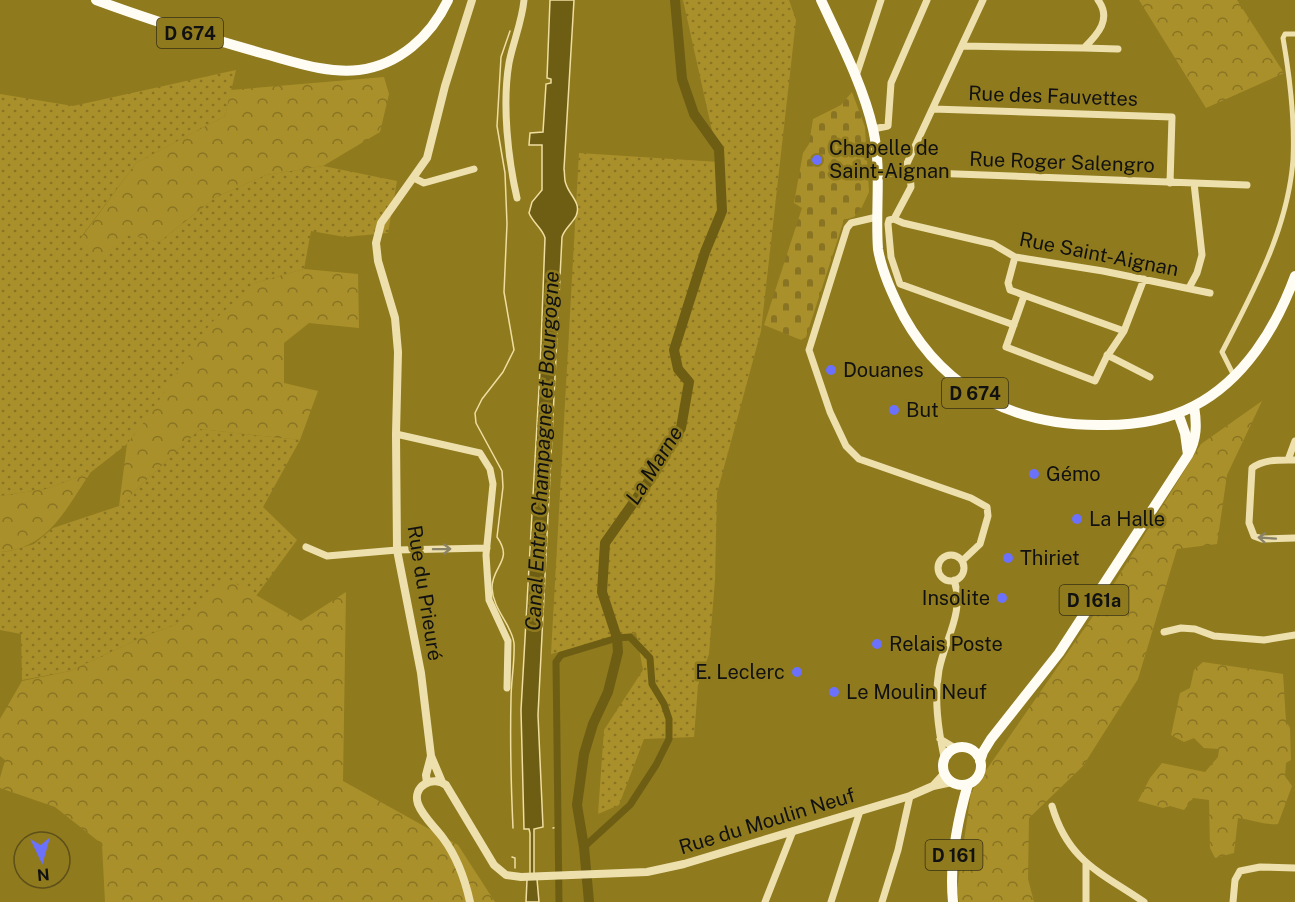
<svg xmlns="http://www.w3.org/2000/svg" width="1295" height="902" font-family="'Public Sans',sans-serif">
  <defs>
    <pattern id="green-dots" width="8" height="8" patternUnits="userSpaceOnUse" patternTransform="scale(1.5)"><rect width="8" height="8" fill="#aa902a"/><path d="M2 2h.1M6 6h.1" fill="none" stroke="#897423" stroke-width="1.8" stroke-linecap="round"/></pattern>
    <pattern id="forest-crowns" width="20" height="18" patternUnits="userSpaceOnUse" patternTransform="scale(1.5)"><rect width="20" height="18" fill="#aa902a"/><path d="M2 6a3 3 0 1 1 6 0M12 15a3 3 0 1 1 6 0" fill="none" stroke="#897423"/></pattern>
    <pattern id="cemetery-stones" width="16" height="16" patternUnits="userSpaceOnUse" patternTransform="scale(1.5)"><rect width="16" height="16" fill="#aa902a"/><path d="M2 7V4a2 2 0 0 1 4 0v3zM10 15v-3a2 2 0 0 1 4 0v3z" fill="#897423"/></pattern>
  </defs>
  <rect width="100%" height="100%" fill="#8f7a1e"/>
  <!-- green -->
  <path fill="url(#green-dots)" d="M683,0H789L796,20L761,331L717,493L715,580L709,654L698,685L694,737L644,739L619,805L598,814L604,730L643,670L636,632L551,654L579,153L719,162Z
    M236,70L225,116L136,163L81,237L96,261L124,232L159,242L216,197L266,175L323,166L397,181L388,233L345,237L311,231L304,269L255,283L127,444L91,472L46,489L0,496V94L73,106Z
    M200,429L300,440L263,507L297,540L256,596L226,579L175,625L145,636L70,671L22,680L21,634L0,630V552L10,551L34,544L53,528L119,506Z"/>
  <!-- forest -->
  <path fill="url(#forest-crowns)" d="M1139,0H1237L1284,73L1206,108Z
    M384,77L389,94L380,132L323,166L266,175L216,197L159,242L124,233L96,262L81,238L136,163L225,116L231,90Z
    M304,269L358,274L359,328L309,323L284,343V383L318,391L300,440L200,429L119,506L127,444L147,418L210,324L255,283Z
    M1262,401L1227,475L1217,544L1177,549L1138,679L1083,766L1029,818L1028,879L1034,902H959L957,890L971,792L1100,606L1201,444Z
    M91,472C65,509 50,548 0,552V496L46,489Z
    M226,578L301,621L346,592L343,781L458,845L495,902H105L102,844L55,807L0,788V778L5,760L0,756V719L22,681L70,671L145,636L175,625Z
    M1203,662L1283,674L1286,721L1290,728L1291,760L1286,763L1285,776L1292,786L1278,824C1269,826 1249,819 1238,818L1234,853L1215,858L1210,848L1209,800L1193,798L1184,810L1170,806L1163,808L1138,801L1150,778L1162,763L1205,772L1218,757L1219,749L1204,748L1194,738L1184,742L1171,735L1180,693L1190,688L1194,670Z"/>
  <!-- cemetery -->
  <path fill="url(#cemetery-stones)" d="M852,92L865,127L869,192L862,207L854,217L844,220L806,337L801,340L764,325L802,208L794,203L803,153L809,144L813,119L841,105Z"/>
  <!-- water -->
  <path fill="#6e5e14" stroke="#efdea0" stroke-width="1.5" d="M550,0H574L564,169C565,174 564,180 566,184C569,195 582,203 576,216C572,224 564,229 562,237L538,715L543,827L534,829V878L537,879L539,902H526L527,880L530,878V833L529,829H524L521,710L540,371L545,238C543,229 533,223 529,213L532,202L542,190V145H529L530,133L543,132L546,84L551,83V79L547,78Z"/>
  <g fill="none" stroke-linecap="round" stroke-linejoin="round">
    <!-- stream -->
    <path stroke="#efdea0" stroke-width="1.5" d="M510,31L501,57L497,126L505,173L507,224L504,292L514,350L503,372L482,399L475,413L476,423L502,471L503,487L497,537C514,561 492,565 492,588C493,610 512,625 514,643C515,661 511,681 511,699C510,742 511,785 513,828
      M553,828L559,827
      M512,857L515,858V868"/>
    <!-- canal -->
    <path stroke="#6e5e14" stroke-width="7" d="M559,902L556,662L561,655L617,638L630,637L650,658L652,684L664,704L669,719V739L656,765L630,805L584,847"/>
    <!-- river -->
    <path stroke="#6e5e14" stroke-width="10" d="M589,902L584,847L577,805L584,754L593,724L608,692L618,652L617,638L602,592L605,543L653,475L681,428L689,382L678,369L674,350L705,252L722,211L719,149L694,114L682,79L675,0"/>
    <!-- pedestrian -->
    <path stroke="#ede0ad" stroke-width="5" d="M1234,376L1222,352C1253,292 1288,229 1293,160C1295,120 1290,78 1283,38L1285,34H1295"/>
    <!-- minor -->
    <path stroke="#ede0ad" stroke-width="7" d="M962,46L1084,48C1098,34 1112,19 1098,0
      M1084,48L1118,49
      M854,75L857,73L881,0
      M933,109L1172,117L1170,183
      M873,129L888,126L891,83L927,0
      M903,172L983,0
      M910,173L911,187L894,219L903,223L993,244L1015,257L1103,271L1210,293
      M876,174L903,172L1247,185
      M414,178L424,183L474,169
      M517,198C508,159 502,104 509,63C513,42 522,22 524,0
      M877,217L851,223L847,228L809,350L830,412L846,446L859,459L971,498L987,507L988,516L980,544L962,561
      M894,219L889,220L888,224L891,257L900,284L1014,325
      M1015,257L1008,283L1010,290L1124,331
      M1189,288L1197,273L1202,255L1194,183
      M1024,296L1006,347L1095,381L1106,358L1124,331L1144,279
      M1107,355L1150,377
      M396,434L480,453L490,469L493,484L486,555L489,600L508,641L507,688
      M1288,460L1295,441
      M1295,460C1280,460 1264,459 1252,468L1249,523L1254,536L1262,539L1295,538
      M306,547L327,556L397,550L487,548
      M938 568a13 13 0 1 1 26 0a13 13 0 1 1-26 0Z
      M1164,632L1181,628L1195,629L1214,636L1264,640L1295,635
      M940,739L955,748
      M944,757C938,728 934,699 939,670C945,639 965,612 954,580
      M1052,806C1068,861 1100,872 1144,902
      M765,902L793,831
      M831,902L860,811
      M882,902L898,850L910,796
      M1086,902V863
      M1233,902L1235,880L1240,871L1260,867L1295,868"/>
    <!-- tertiary -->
    <path stroke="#ede0ad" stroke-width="8" d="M442,782L431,756L421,673L397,550L396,434L398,352L395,318L378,261L376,243L381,223L427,158L445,86L472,0
      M427,783L426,775L431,756
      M933,786L944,774
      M470,902C465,879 457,857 443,838C435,827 423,817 418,804C412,786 433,775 446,785L494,865L506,875L521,877L647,872L684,864L910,796L933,786L952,782"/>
    <!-- primary -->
    <path stroke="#fffdf3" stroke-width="10" d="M96,0C150,20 205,37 261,53C292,61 326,74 359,70C399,65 431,36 448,0
      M821,0C840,41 863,85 873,129C882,168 875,210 878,249C882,273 893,296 904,317C947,394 1019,427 1106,425C1136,425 1167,420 1194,406C1244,380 1276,328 1295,276
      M1178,413L1185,433L1188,455
      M943 766a19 19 0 1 1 38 0a19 19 0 1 1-38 0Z
      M980,761L983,752L991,739L1059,653L1188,455C1197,439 1197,424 1194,406
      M953,902C949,862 957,822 968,784"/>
  </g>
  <!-- one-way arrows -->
  <defs><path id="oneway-shaft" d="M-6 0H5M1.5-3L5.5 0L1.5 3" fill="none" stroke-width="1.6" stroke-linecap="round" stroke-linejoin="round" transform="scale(1.5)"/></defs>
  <g stroke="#8a8367">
    <use href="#oneway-shaft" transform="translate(1267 538) rotate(-176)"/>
    <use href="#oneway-shaft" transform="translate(442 549) rotate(-1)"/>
  </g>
  <!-- markers -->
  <g fill="#6c71fc" stroke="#8f7a1e" stroke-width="2">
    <circle cx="817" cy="160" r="6"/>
    <circle cx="831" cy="370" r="6"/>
    <circle cx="894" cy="410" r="6"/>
    <circle cx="1034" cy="474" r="6"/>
    <circle cx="1077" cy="519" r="6"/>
    <circle cx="1008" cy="558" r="6"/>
    <circle cx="1002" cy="598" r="6"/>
    <circle cx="877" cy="644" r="6"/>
    <circle cx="797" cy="672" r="6"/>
    <circle cx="834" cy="692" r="6"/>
  </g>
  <g text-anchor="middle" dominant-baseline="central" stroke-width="5" stroke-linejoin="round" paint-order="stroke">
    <!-- shield labels -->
    <g fill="#8f7a1e" stroke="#373015" stroke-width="1.5">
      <rect x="157" y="18" width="66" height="30" rx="4.5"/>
      <rect x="942" y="378" width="66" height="30" rx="4.5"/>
      <rect x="1059.5" y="585" width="69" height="30" rx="4.5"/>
      <rect x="925.5" y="840" width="57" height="30" rx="4.5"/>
    </g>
    <g font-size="18" font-weight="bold" fill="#111">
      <text x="190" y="33">D 674</text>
      <text x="975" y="393">D 674</text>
      <text x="1094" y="600">D 161a</text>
      <text x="954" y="855">D 161</text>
    </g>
    <!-- street labels -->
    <g font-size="20" fill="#111" stroke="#8f7a1e">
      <text transform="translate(1053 96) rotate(2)">Rue des Fauvettes</text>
      <text transform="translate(1062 162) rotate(2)">Rue Roger Salengro</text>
      <text transform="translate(1099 254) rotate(11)">Rue Saint-Aignan</text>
      <text transform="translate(425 593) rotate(81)">Rue du Prieuré</text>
      <text transform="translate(767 821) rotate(-17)">Rue du Moulin Neuf</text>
    </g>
    <!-- poi labels -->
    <g font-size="20" fill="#111" stroke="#8f7a1e" text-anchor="start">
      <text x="829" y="148">Chapelle de<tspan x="829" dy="23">Saint-Aignan</tspan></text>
      <text x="843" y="370">Douanes</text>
      <text x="906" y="410">But</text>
      <text x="1046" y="474">Gémo</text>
      <text x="1089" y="519">La Halle</text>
      <text x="1020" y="558">Thiriet</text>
      <text x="990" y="598" text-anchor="end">Insolite</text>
      <text x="889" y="644">Relais Poste</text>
      <text x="785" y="672" text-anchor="end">E. Leclerc</text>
      <text x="846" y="692">Le Moulin Neuf</text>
    </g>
    <!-- water labels -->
    <g font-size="21" font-style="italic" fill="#111" stroke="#8f7a1e">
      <text transform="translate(542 451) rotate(-87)">Canal Entre Champagne et Bourgogne</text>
      <text transform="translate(654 465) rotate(-58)">La Marne</text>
    </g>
  </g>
  <!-- north arrow -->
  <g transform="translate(42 860) rotate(175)"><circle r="28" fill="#8f7a1e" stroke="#5d5019" stroke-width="1.5"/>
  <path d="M0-4.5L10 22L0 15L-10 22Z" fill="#6c71fc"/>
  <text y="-9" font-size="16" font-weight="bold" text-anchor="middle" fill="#111111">N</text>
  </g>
</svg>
